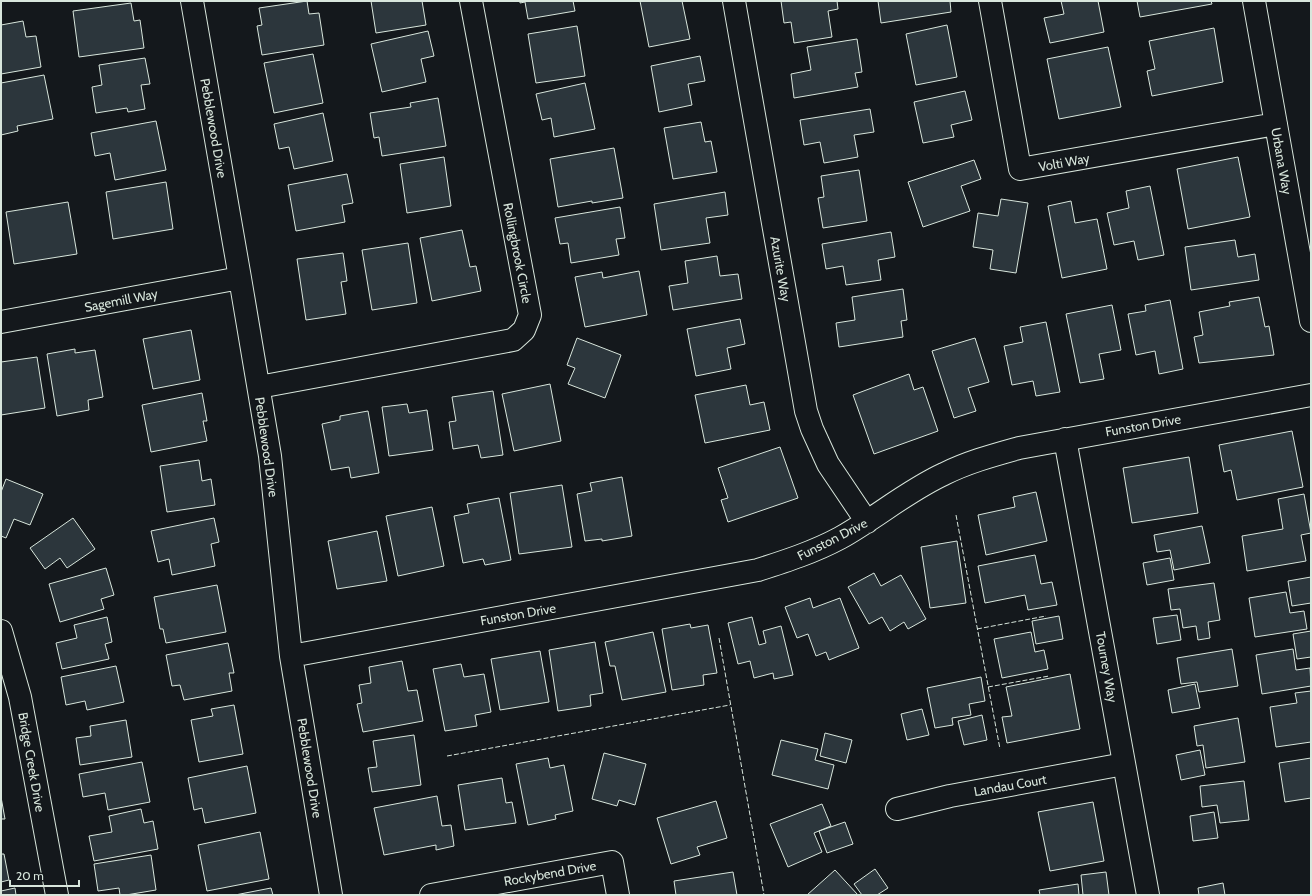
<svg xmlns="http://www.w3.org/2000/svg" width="1312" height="896" font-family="Cabin,sans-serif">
  <rect width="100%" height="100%" fill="#14181c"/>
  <!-- building -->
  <path fill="#2c363c" stroke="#d8e6dc" d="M307,1L309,14L319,13L324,45L262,55L257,26L262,25L259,8Z
    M371,1H422L426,25L376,33Z
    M520,1H573L575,11L528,19L525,2L520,3Z
    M640,1H682L690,39L649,47Z
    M781,1H837L838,9L828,11L832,37L794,43L791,22L784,23Z
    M878,1H950L951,12L881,23Z
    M1061,1H1098L1104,32L1050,43L1044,18L1064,14Z
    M1137,1H1211L1212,4L1140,17Z
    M131,3L134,21L140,20L144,48L79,57L73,11Z
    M23,21L26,37L36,36L41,67L1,74V25Z
    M947,25L957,77L916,85L906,34Z
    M577,26L585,76L536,83L528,34Z
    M1214,28L1223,82L1152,96L1147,71L1155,69L1149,41Z
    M428,31L434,56L421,59L426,82L382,92L371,44Z
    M857,39L862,72L855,73L858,87L794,98L791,74L811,70L807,47Z
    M1108,47L1121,107L1059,119L1047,59Z
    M313,54L323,103L274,113L264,63Z
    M700,56L705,81L688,84L692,105L659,112L651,66Z
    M145,58L150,84L141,85L145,109L128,112L127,108L96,113L92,87L102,85L99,65Z
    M44,75L53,119L17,126L18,131L1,135V83Z
    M585,83L595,129L554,137L551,118L542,120L536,94Z
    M965,91L972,120L951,125L954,137L923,143L914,102Z
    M438,98L446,146L382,156L379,137L374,138L370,113L411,107L410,103Z
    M870,109L874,132L854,135L858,157L824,163L820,142L804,145L800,120Z
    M323,113L333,161L294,169L289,147L279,149L274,124Z
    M156,121L166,170L115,180L110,153L95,156L91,133Z
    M701,122L705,142L711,141L717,172L673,179L664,128Z
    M614,148L623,198L592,203V201L558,207L550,159Z
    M444,157L451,206L407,213L400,164Z
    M1238,157L1250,217L1188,229L1177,169Z
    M974,160L981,179L961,186L970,211L923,227L908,182Z
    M859,170L867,221L823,228L818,198L824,197L821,176Z
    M347,174L353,203L342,205L345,222L296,231L288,185Z
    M166,182L173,229L113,239L106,192Z
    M1150,186L1164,255L1138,260L1134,241L1114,245L1107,213L1129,208L1126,191Z
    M725,192L728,215L706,218L710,243L661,250L654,204Z
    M1001,199L1028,203L1016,273L990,269L993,250L973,247L978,213L998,216Z
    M1071,201L1075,223L1097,219L1107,269L1062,278L1048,206Z
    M68,202L77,254L14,264L6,212Z
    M620,207L625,238L616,239L619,255L571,263L568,243L560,244L555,218Z
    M462,230L470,267L476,266L481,291L432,301L420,238Z
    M891,232L895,257L878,260L881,280L846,285L843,266L826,269L822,244Z
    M1235,240L1238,257L1255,254L1259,280L1191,290L1185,247Z
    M408,243L417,303L372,310L362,250Z
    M343,253L347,281L341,282L346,314L306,320L297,259Z
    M717,256L720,276L738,274L742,299L673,310L669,286L688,283L685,261Z
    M639,271L647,315L585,327L575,277L602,272L603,278Z
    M903,289L907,320L901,321L903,337L839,347L836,323L855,320L852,297Z
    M1259,297L1265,327L1269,326L1274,355L1199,363L1194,337L1203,335L1199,312L1230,306L1229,302Z
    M1170,300L1183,369L1159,374L1155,351L1136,355L1128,314L1146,311L1145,305Z
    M1112,305L1121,350L1099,354L1104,379L1080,383L1066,314Z
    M740,319L745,344L727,348L731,369L696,376L687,329Z
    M1046,322L1060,392L1036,396L1033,381L1012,385L1004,346L1023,342L1020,327Z
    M191,330L200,380L153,389L143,339Z
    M577,338L621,355L605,398L568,384L575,368L567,365Z
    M975,338L989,382L968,388L976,411L954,418L932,351Z
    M75,349V353L95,350L103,397L88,400L89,410L57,416L47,354Z
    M37,357L45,408L1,415V362Z
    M909,374L914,390L923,387L938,431L874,454L853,395Z
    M550,384L561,441L514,451L502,394Z
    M746,385L750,405L764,402L770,430L705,443L695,395Z
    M493,391L503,455L481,458L478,445L453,449L449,422L456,421L452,397Z
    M202,393L207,421H203L207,441L151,452L142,405Z
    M407,404L409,413L427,410L433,450L389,456L382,407Z
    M368,411L379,473L351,478L349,467L331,470L322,424L340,420V416Z
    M1292,431L1303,487L1237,500L1231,470L1224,472L1219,445Z
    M780,447L798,498L728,522L721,500L728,498L718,468Z
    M1189,457L1198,513L1132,523L1123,468Z
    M199,460L202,481L211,479L215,505L167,512L160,466Z
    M622,477L632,536L602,541V539L585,541L577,494L592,491L590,483Z
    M6,479L43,494L30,525L14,519L6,538L1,536V492Z
    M562,485L572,547L519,554L510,493Z
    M1036,492L1047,541L986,555L978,515L1015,507L1013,497Z
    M1304,494L1311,533L1301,535L1306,561L1247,571L1242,536L1283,529L1278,499Z
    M499,498L511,560L485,565L483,559L463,563L454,516L469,513L467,504Z
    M432,507L444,566L398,576L386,516Z
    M73,518L95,549L67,568L60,558L45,569L30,548Z
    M214,518L219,542L211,544L215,566L172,575L169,559L158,562L151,531Z
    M1202,526L1210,563L1174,570L1170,550L1157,552L1154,535Z
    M377,531L387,581L337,589L328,541Z
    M957,541L966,603L930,608L921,547Z
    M1035,555L1041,584L1052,582L1057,605L1028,610L1025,595L985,603L978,566Z
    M1170,558L1174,580L1147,585L1143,563Z
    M106,568L114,595L101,599L104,609L60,622L49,584Z
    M874,573L881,586L901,575L926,619L908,629L904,622L890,631L882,617L869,624L848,587Z
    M1311,577V603L1292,606L1288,581Z
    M1214,583L1220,620L1208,622L1210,638L1198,640L1196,626L1183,628L1180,609L1171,610L1168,589Z
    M217,585L226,632L166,643L163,629H160L154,597Z
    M1286,592L1290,613L1304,611L1307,629L1255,637L1249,598Z
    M810,598L813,608L840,598L859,648L829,660L826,652L816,656L808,634L797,638L785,607Z
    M1177,615L1181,640L1157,644L1153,618Z
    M1059,616L1063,639L1036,644L1032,621Z
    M107,617L112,642L105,644L109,659L62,669L56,643L77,638L74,625Z
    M752,617L759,645L766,643L763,631L781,626L793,675L774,679L773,673L754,678L750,661L738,664L728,623Z
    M690,624L691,628L708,625L717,673L703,675L704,685L672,690L662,629Z
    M1311,631V657L1297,659L1293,634Z
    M653,632L666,692L622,700L615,666H610L605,642Z
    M1031,632L1035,652L1044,650L1048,669L1002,678L994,639Z
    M595,642L603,693L590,695L591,706L558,711L549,650Z
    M228,643L234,673H229L232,691L184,700L180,685L172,686L166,655Z
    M1232,649L1238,686L1199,692L1197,682L1181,684L1177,658Z
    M1293,649L1296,670L1310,668L1311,686L1262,694L1256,655Z
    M540,651L549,702L500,710L491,659Z
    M402,661L408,691L417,690L423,721L363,732L357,704L362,703L359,685L371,683L369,667Z
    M461,664L464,677L484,674L491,712L475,715L477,726L445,731L433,669Z
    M116,666L124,702L87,710L85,701L66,705L61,677Z
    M1070,674L1080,729L1007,743L1002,717L1012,716L1006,687Z
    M981,677L985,701L969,704L971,715L952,718L953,725L935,728L927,688Z
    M1195,684L1200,708L1172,713L1168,690Z
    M1311,691V742L1276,747L1270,707L1297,703L1295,693Z
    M234,705L243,754L199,762L191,720L213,716L211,709Z
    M922,709L929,735L907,740L901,714Z
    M982,715L987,740L964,745L958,721Z
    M1238,718L1245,762L1206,768L1203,745L1197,746L1194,726Z
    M126,720L132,757L80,765L76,738L91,736L90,726Z
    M825,733L852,740L846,763L820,756Z
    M414,735L421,785L372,792L368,768L377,767L373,741Z
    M781,740L818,749L815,760L834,765L828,789L772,775Z
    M1200,750L1205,775L1181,780L1176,755Z
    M604,753L646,764L635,805L619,800L617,806L592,799Z
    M548,758L550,768L564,765L573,811L555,815L556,819L528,825L516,764Z
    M1311,758V798L1285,802L1279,763Z
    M142,762L150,802L108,810L105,793L83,797L79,774Z
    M247,766L256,813L205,823L202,808L194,810L188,778Z
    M502,778L506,803L512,802L516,823L465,830L458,785Z
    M1244,781L1249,820L1220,823L1217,805L1202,807L1200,786Z
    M437,796L442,826L451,825L454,846L436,850V845L384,855L374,808Z
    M1,797L5,819H1Z
    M716,801L727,838L697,847L700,855L671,864L657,818Z
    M1093,802L1104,861L1050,871L1038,812Z
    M822,804L831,826L814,833L822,852L788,867L770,824Z
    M141,809L144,823L153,821L158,849L94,861L89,836L112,832L109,816Z
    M1214,812L1218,838L1193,841L1190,816Z
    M845,822L853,844L827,853L819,831Z
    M260,832L269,879L207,891L198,845Z
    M1,854H4L9,880L1,882Z
    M151,855L156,890L126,895H120L119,888L98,891L94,864Z
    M875,869L888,888L877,895H862L854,884Z
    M835,870L858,895H807Z
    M733,872L737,895H676L674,881Z
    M1106,872L1109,895H1083L1081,875Z
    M1223,883L1225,895H1199L1198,888Z
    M1078,884L1079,895H1040L1039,890Z
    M15,888L16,895H1V891Z
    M271,888L273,895H235Z"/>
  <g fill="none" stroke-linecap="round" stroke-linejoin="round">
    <defs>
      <path id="minor" d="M192,1L240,278L270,456L291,656L331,895
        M734,1L806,411L812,429L828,464L867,522
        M990,1L1020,169L1276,124
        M1254,1L1311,321
        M1,322L240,278
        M259,387L513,340L524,330L530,315L471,1
        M1065,439L1148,895
        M1,631L20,697L57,895
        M291,656L758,570C786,561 814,552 840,538C876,518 907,491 944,474C968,462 994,455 1019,448L1311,395
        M897,809L950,796L1124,764
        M431,895L612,862L618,895"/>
    </defs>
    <!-- minor casing -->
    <use href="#minor" stroke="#d8e6dc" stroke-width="24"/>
    <!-- minor -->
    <use href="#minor" stroke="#14181c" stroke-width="22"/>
    <!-- fence -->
    <path stroke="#d8e6dc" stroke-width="1" stroke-dasharray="5 2" stroke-linecap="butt" d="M956,515L1000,749
      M977,629L1046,616
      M719,638L764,895
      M988,687L1049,676
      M447,756L730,705"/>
  </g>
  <g text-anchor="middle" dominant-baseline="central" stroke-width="3" stroke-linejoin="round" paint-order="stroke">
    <!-- street labels -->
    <g font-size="13" fill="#d8e6dc" stroke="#14181c">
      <text transform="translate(214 128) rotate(80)">Pebblewood Drive</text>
      <text transform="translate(1282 161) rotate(80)">Urbana Way</text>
      <text transform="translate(1064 162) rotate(-10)">Volti Way</text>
      <text transform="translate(518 253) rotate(79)">Rollingbrook Circle</text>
      <text transform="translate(781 269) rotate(80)">Azurite Way</text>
      <text transform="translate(121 300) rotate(-11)">Sagemill Way</text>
      <text transform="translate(1143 425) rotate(-10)">Funston Drive</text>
      <text transform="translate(267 447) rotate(82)">Pebblewood Drive</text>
      <text transform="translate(832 539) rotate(-27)">Funston Drive</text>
      <text transform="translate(518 614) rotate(-10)">Funston Drive</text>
      <text transform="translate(1107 667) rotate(80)">Tourney Way</text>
      <text transform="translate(32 762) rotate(80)">Bridge Creek Drive</text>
      <text transform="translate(310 768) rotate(81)">Pebblewood Drive</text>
      <text transform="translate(1010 785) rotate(-10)">Landau Court</text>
      <text transform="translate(550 873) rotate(-10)">Rockybend Drive</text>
    </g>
  </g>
  <!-- border -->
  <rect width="1312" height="896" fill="none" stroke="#d8e6dc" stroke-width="4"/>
  <!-- scale -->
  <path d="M10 880v6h69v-6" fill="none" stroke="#d8e6dc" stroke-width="2"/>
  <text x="16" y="880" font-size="12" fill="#d8e6dc" stroke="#14181c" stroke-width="3" paint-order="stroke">20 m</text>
</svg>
